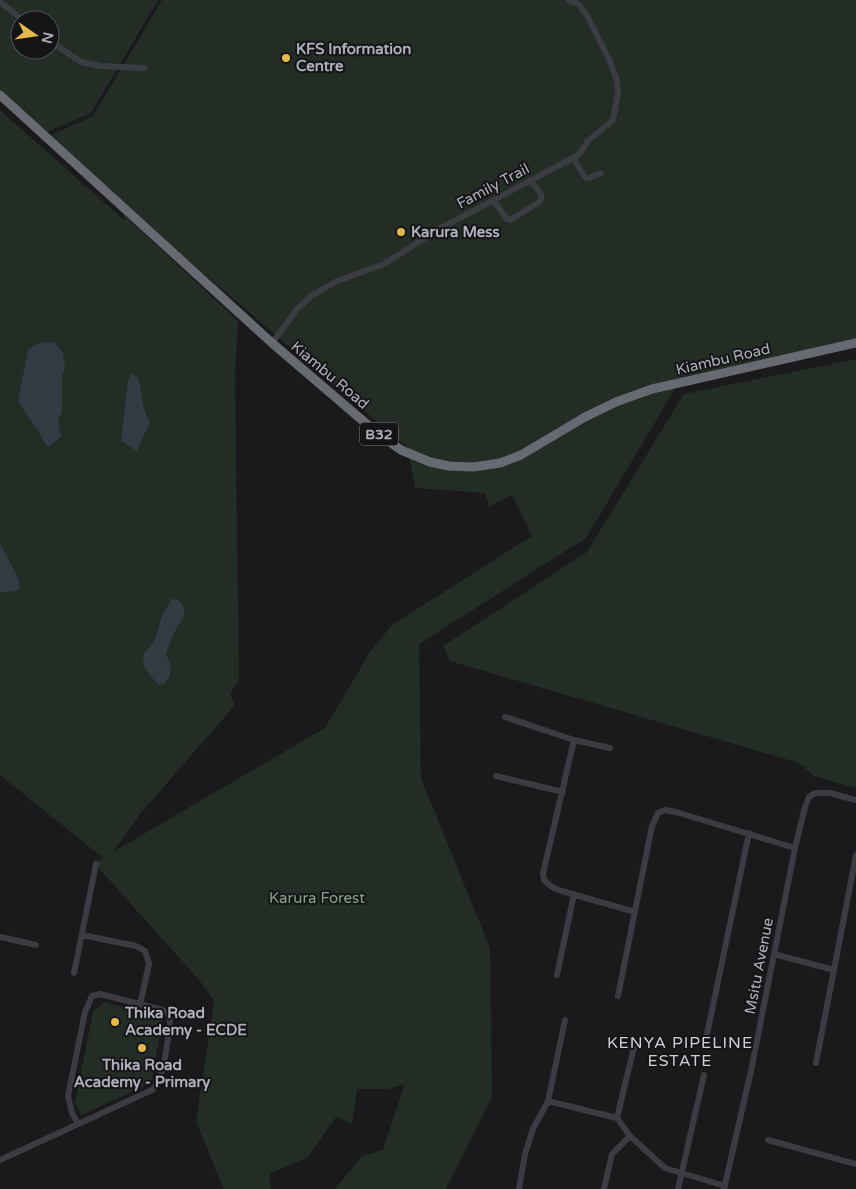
<svg xmlns="http://www.w3.org/2000/svg" width="856" height="1189" font-family="'Varela Round',sans-serif">
  <rect width="100%" height="100%" fill="#1a1a1c"/>
  <!-- green -->
  <path fill="#242c26" fill-rule="evenodd" d="M0,0H158L91,113L47,132L0,90ZM20,20H50V50H20Z
    M162,0H856V341L682,377L586,538L419,644L421,778L490,948L492,1097L446,1189H335L362,1156L383,1150L405,1084L388,1089H357L352,1124L336,1117L308,1157L269,1174L271,1189H224L196,1122L214,1001L200,981L94,863L103,858L0,775V110L125,221L124,215L238,321L235,375L239,681L230,693L235,705L140,814L113,852L325,728L370,652L392,625L532,536L512,495L489,506L485,493L415,488L408,448L45,138L93,116Z
    M856,359V788L814,776L799,763L450,661L443,646L587,552L684,394Z
    M104,1002L163,1018L151,1083L81,1115L75,1103L93,1012Z"/>
  <!-- water -->
  <path fill="#333a41" d="M54,342L63,353L65,368L62,376V411L58,421L61,437L48,447L18,401L28,350L38,343Z
    M131,374L138,377C143,393 141,409 150,422L137,451L121,441L128,380Z
    M0,543L19,580V590L0,593Z
    M172,599C180,598 186,607 184,615C183,620 178,625 176,629C172,637 168,646 166,655C172,666 173,674 164,684L158,685L144,667L143,654L155,640L162,616Z"/>
  <g fill="none" stroke-linecap="round" stroke-linejoin="round">
    <!-- minor -->
    <path stroke="#3b3c41" stroke-width="6" d="M0,2L23,20
      M50,41L81,62L101,66L144,68
      M573,158L585,177L589,178L601,173
      M493,200L506,218L510,220L538,203L541,199V194L530,180
      M272,343L297,309L311,296L335,282L384,264L439,229L573,158L579,154L588,141L613,120L618,93L617,80L609,59L587,15L578,4L569,0
      M505,717L574,740L610,748
      M574,740L543,874L544,880L552,887L562,891L635,912
      M496,776L563,792
      M82,935L136,946L145,951L149,964L140,1004
      M0,937L36,945
      M774,954L834,970
      M74,973L96,864
      M557,975L574,894
      M618,996L652,826L658,813L665,810L676,812L795,848
      M706,1039L749,833
      M816,1063L856,855
      M548,1101L617,1118L630,1136L665,1168L725,1186
      M617,1118L635,1043
      M768,1140L856,1164
      M0,1160L152,1090C164,1081 167,1042 170,1026C170,1018 170,1014 163,1010L100,994L92,996L85,1012L68,1096L72,1113L78,1124
      M519,1189L525,1154L533,1129L548,1101L565,1020
      M604,1189L612,1154L630,1136
      M678,1189L704,1075
      M724,1189L751,1071L795,848L805,807L809,797L815,793H830L856,800"/>
    <!-- highway -->
    <path stroke="#686a71" stroke-width="9" d="M0,95L272,343L376,432L401,450L430,462L449,466L473,467L500,463L521,455L585,417L616,402L652,389L856,343"/>
  </g>
  <!-- markers -->
  <g fill="#e4b94a" stroke="#151517" stroke-width="2">
    <circle cx="286" cy="58" r="5"/>
    <circle cx="401" cy="232" r="5"/>
    <circle cx="115" cy="1022" r="5"/>
    <circle cx="142" cy="1048" r="5"/>
  </g>
  <g text-anchor="middle" dominant-baseline="central" stroke-width="4" stroke-linejoin="round" paint-order="stroke">
    <!-- shield labels -->
    <rect fill="#151517" stroke="#808289" stroke-width="1" x="360" y="422.5" width="38" height="23" rx="4"/>
    <g font-size="14" font-weight="bold" fill="#aeb1ba">
      <text x="379" y="434">B32</text>
    </g>
    <!-- poi labels -->
    <g font-size="15" font-weight="bold" fill="#aeb1ba" stroke="#151517" text-anchor="start">
      <text x="296" y="49">KFS Information<tspan x="296" dy="17">Centre</tspan></text>
      <text x="411" y="232">Karura Mess</text>
      <text x="125" y="1013">Thika Road<tspan x="125" dy="17">Academy - ECDE</tspan></text>
      <text x="142" y="1065" text-anchor="middle">Thika Road<tspan x="142" dy="17">Academy - Primary</tspan></text>
    </g>
    <!-- street labels -->
    <g font-size="15" fill="#aeb1ba" stroke="#151517">
      <text transform="translate(493 186) rotate(-28)">Family Trail</text>
      <text transform="translate(723 359) rotate(-13)">Kiambu Road</text>
      <text transform="translate(330 375) rotate(40)">Kiambu Road</text>
      <text transform="translate(759 966) rotate(-79)">Msitu Avenue</text>
    </g>
    <!-- park labels -->
    <g font-size="15" fill="#87a48a" stroke="#151517">
      <text x="317" y="898">Karura Forest</text>
    </g>
    <!-- neighbourhood labels -->
    <g font-size="16" letter-spacing="1" fill="#ced0d7" stroke="#151517">
      <text x="680" y="1043">KENYA PIPELINE<tspan x="680" dy="18">ESTATE</tspan></text>
    </g>
  </g>
  <!-- north arrow -->
  <g transform="translate(35 35) rotate(103)"><circle r="24" fill="#151517" stroke="#525358"/>
  <path d="M0-4L9 19L0 12L-9 19Z" fill="#e4b94a"/>
  <text y="-8" font-size="14" font-weight="bold" text-anchor="middle" fill="#aeb1ba">N</text>
  </g>
</svg>
